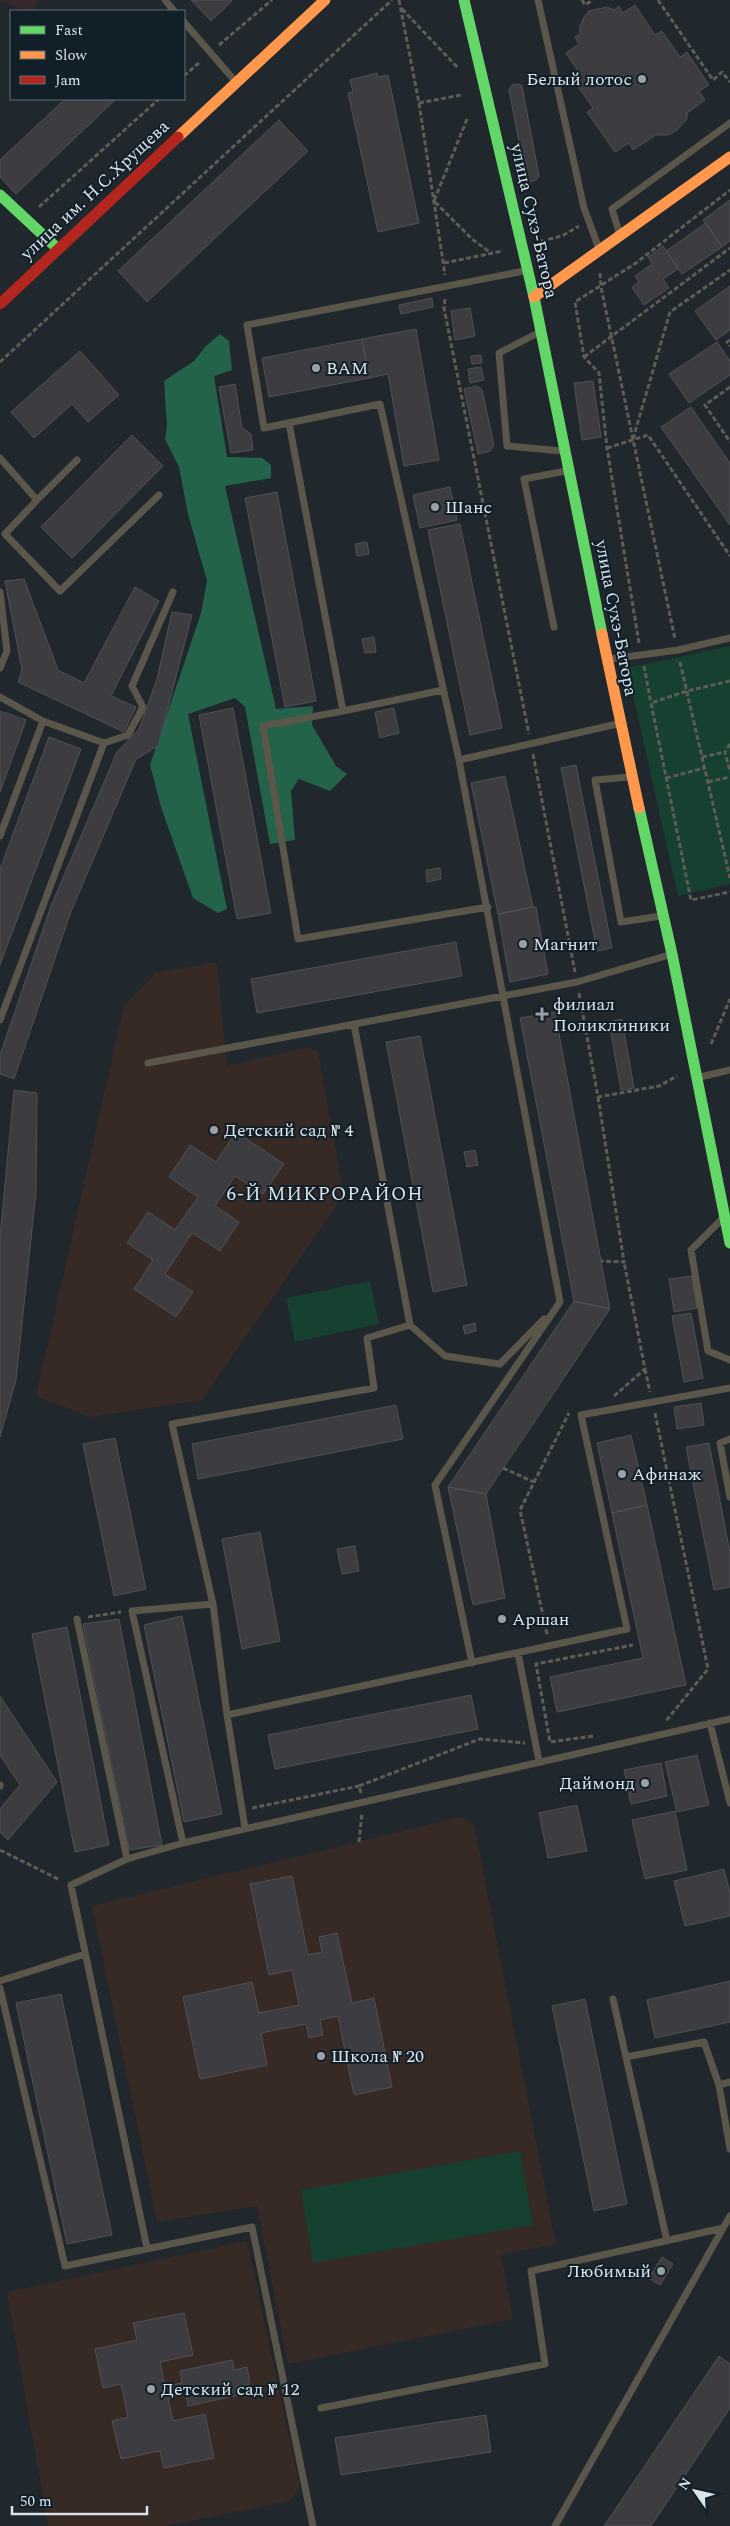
<svg xmlns="http://www.w3.org/2000/svg" width="730" height="2526" font-family="Spectral,serif">
  <rect width="100%" height="100%" fill="#20272d"/>
  <!-- education -->
  <path fill="#372923" d="M217,962L227,1066L309,1047L318,1052L344,1195L202,1400L90,1417L36,1396L124,1006L155,973Z
    M461,1817L474,1824L556,2244L501,2255L513,2319L288,2364L257,2206L157,2222L92,1906Z
    M247,2241L300,2487L290,2501L166,2526H48L7,2292Z"/>
  <!-- medical -->
  <path fill="#38282a" d="M0,0H38L33,11H25Z"/>
  <!-- green -->
  <path fill="#164030" d="M730,646V884L678,896L627,668Z
    M370,1281L379,1324L295,1342L286,1298Z
    M520,2151L533,2225L313,2263L301,2190Z"/>
  <!-- forest -->
  <path fill="#23634a" d="M220,334L229,341L232,370L214,376L227,457L262,458L271,465V478L225,486L276,709L313,706L312,725L336,766L347,774L330,791L299,779L291,791L295,840L270,844L245,707L235,698L188,714L227,909L218,913L193,898L161,807L150,765L201,613L207,581L188,514L179,467L165,439L167,426L164,381L194,361L206,346Z"/>
  <!-- building -->
  <path fill="#3d3c41" stroke="#505154" d="M191,0H231L232,1L211,21Z
    M635,5L655,35L662,31L680,57L687,52L709,85L699,91L705,100L687,113V119L677,130L668,135H656L633,150L629,143L615,152L587,112L593,108L575,82L582,77L566,53L579,44L575,37L580,33V26L584,17L589,11L607,7L614,10L619,6L623,13Z
    M377,73L378,77L388,75L419,223L378,232L348,93L353,92L350,80Z
    M519,84L522,86L539,176L536,180L530,182L526,179L509,90L512,85Z
    M65,99H116L16,194L0,177V160Z
    M279,120L308,151L147,302L118,271Z
    M730,200V241L722,247L703,220Z
    M706,223L722,247L682,274L666,251Z
    M663,246L678,269L663,279L669,288L644,305L632,287L639,282L635,276L652,264L648,257Z
    M730,286V330L716,340L695,311Z
    M432,298L433,307L401,314L399,305Z
    M470,308L475,336L455,340L451,311Z
    M416,329L439,460L404,466L388,374L369,378L362,339Z
    M362,339L369,378L269,397L262,358Z
    M717,342L730,361V375L689,403L669,374Z
    M80,351L119,395L88,422L72,404L34,438L11,412Z
    M481,355L482,363L472,364L471,356Z
    M481,367L484,380L470,383L468,369Z
    M593,381L601,437L582,440L574,383Z
    M235,384L242,428L251,434L253,450L231,453L219,387Z
    M477,386L482,390L494,445L490,451L478,454L464,389Z
    M691,407L730,463V525L661,427Z
    M132,435L163,466L72,558L41,527Z
    M450,487L457,520L420,528L413,495Z
    M277,492L316,701L285,707L245,498Z
    M460,524L502,728L470,735L428,530Z
    M367,542L369,554L357,556L355,544Z
    M24,579L58,670L84,683L135,587L159,601L111,696L136,707L124,732L18,682L22,670L5,581Z
    M172,612L192,615L158,746L136,759L70,914L14,1079L0,1074V1055L51,906L117,752L139,729L157,679Z
    M374,637L376,652L365,653L362,639Z
    M233,708L271,913L237,919L199,715Z
    M394,708L399,733L380,738L375,712Z
    M0,711L26,720L0,792Z
    M49,737L81,749L0,965V869Z
    M576,765L612,948L597,951L561,768Z
    M505,776L533,907L498,914L471,783Z
    M440,868L441,879L427,882L426,870Z
    M533,907H536L548,974L510,982L498,914Z
    M456,942L462,976L257,1013L251,979Z
    M555,1012L601,1261L610,1309L574,1301L520,1018Z
    M622,1019L634,1088L621,1090L609,1022Z
    M420,1036L467,1285L433,1292L386,1042Z
    M14,1090L37,1093L36,1192L16,1380L0,1437V1237Z
    M236,1132L284,1164L263,1194L235,1176L215,1206L239,1222L220,1251L192,1233L165,1274L193,1292L176,1317L134,1289L153,1260L127,1243L148,1212L175,1230L198,1197L169,1177L190,1145L216,1162Z
    M475,1150L478,1165L467,1167L464,1152Z
    M692,1276L697,1308L674,1312L669,1279Z
    M574,1301L610,1309L486,1494L448,1487Z
    M691,1313L703,1378L684,1382L672,1316Z
    M475,1323L476,1331L465,1334L463,1326Z
    M701,1403L704,1425L677,1429L674,1407Z
    M396,1405L403,1439L198,1479L192,1444Z
    M631,1435L647,1505L612,1513L597,1443Z
    M115,1438L146,1589L114,1596L83,1444Z
    M709,1443L730,1553V1587L714,1590L686,1447Z
    M448,1487L486,1494L505,1598L473,1605Z
    M647,1505L686,1685L557,1712L550,1677L643,1658L612,1513Z
    M260,1532L280,1641L242,1649L222,1539Z
    M355,1546L359,1571L342,1574L337,1549Z
    M182,1616L222,1814L184,1822L144,1625Z
    M119,1619L162,1845L129,1850L83,1624Z
    M67,1627L109,1845L75,1852L32,1634Z
    M471,1695L478,1729L275,1769L268,1735Z
    M0,1696L57,1782L8,1840L0,1832V1809L20,1785L0,1755Z
    M697,1755L709,1805L677,1812L665,1762Z
    M661,1763L667,1796L631,1804L624,1770Z
    M577,1805L587,1851L548,1858L539,1813Z
    M675,1811L687,1870L645,1879L632,1820Z
    M724,1869L730,1894V1916L685,1926L674,1881Z
    M292,1876L308,1955L322,1952L319,1937L337,1933L352,2003L374,1998L392,2087L354,2095L338,2016L320,2020L323,2035L309,2038L306,2024L261,2033L267,2065L200,2079L183,1997L252,1982L259,2013L299,2005L292,1970L269,1975L250,1884Z
    M730,1981V2022L655,2038L647,2000Z
    M61,1994L112,2235L67,2244L16,2003Z
    M585,1999L627,2204L594,2211L552,2006Z
    M662,2257L673,2264L660,2285L649,2278Z
    M184,2313L193,2355L160,2362L165,2386L182,2383L180,2371L232,2360L234,2370L247,2367L250,2384L237,2387L239,2395L188,2406L186,2395L168,2398L173,2421L205,2414L214,2458L164,2468L160,2451L121,2459L112,2421L128,2417L121,2384L103,2388L95,2349L137,2340L133,2323Z
    M719,2356L730,2364V2408L651,2526H604Z
    M486,2415L491,2452L341,2475L335,2438Z"/>
  <g fill="none" stroke-linecap="round" stroke-linejoin="round">
    <!-- path -->
    <path stroke="#5e5d55" stroke-width="3" stroke-dasharray="5 2.5" stroke-linecap="butt" d="M399,0L419,103L445,275
      M582,0L585,5L593,0
      M658,0L713,80L722,72L730,82
      M402,9L458,68
      M219,45L272,0
      M184,76L201,61
      M419,103L461,95
      M467,119L434,201L472,239L491,253
      M39,207L159,99
      M541,241L562,236L579,226
      M444,263L503,251
      M600,273L601,287L675,639
      M445,299L444,308L529,734
      M730,340L727,342L730,346
      M584,357L730,248
      M0,362L392,0
      M730,387L705,405L730,442
      M633,439L670,312L730,270
      M607,448L648,435L730,556
      M639,643L607,448L599,373L584,357L575,302L636,263L730,190
      M680,662L730,878
      M644,666L651,703
      M730,681L687,691L651,703L691,900L730,892
      M730,744L725,752L730,772
      M533,754L575,972
      M702,757L725,752
      M666,778L705,768
      M708,782L730,777
      M579,993L598,1097L659,1086L677,1076
      M711,1044L730,999
      M598,1097L624,1262L601,1261
      M645,1369L650,1392
      M614,1396L645,1369L624,1262
      M655,1413L708,1669L666,1721
      M503,1468L534,1482
      M88,1617L121,1612
      M547,1634L520,1510L569,1413
      M593,1736L550,1742L536,1664L633,1645
      M361,1793L359,1786L480,1739L525,1743
      M252,1808L359,1786
      M359,1842L362,1813
      M0,1850L60,1880"/>
    <!-- lane -->
    <path stroke="#5a564a" stroke-width="7" d="M165,0L174,11
      M538,0L584,208L599,249
      M184,22L235,81
      M619,232L612,209L730,123
      M538,333L499,353L507,446L562,451
      M289,423L343,711L263,726L298,939L488,907
      M0,458L37,500L77,460
      M37,500L5,534L60,591L159,495
      M0,592L7,651L0,668
      M554,627L524,479L566,471
      M610,659L678,650L730,638
      M0,697L43,721
      M343,711L443,690
      M104,743L128,735L143,707L132,686L173,592
      M459,760L617,724
      M629,777L595,780L621,922L661,916
      M0,836L43,721L104,743L0,1020
      M354,1024L410,1325
      M148,1063L577,982L669,955
      M700,1077L730,1070
      M721,1220L691,1250L708,1351L730,1360
      M730,1439L720,1443L730,1497
      M77,1619L127,1859
      M518,1653L539,1761
      M472,1663L435,1485L560,1302L459,760L380,404L264,428L247,325L524,271
      M227,1715L627,1629L581,1415L730,1388
      M710,1723L730,1803
      M0,1785V1786
      M245,1828L227,1715L213,1604L172,1424L374,1388L367,1338L410,1325L445,1356L500,1364L544,1319
      M183,1843L132,1611L213,1604
      M0,1981L85,1954
      M0,1988L65,2266L252,2227L313,2526
      M613,1999L667,2241
      M626,2057L704,2042L719,2085
      M730,2082L719,2085L730,2149
      M147,2248L71,1885L127,1859L183,1843L730,1719
      M321,2408L545,2364L531,2271L723,2228
      M555,2526L730,2216"/>
    <!-- fast -->
    <path stroke="#63d668" stroke-width="11" d="M464,0L534,297L602,634
      M0,195L58,249
      M639,808L672,954L730,1243"/>
    <!-- slow -->
    <path stroke="#ff974d" stroke-width="11" d="M178,137L325,0
      M534,297L730,157
      M602,634L639,808"/>
    <!-- jam -->
    <path stroke="#b3261e" stroke-width="11" d="M0,304L178,137"/>
  </g>
  <!-- markers -->
  <g fill="#9aa2a8" stroke="#111f29" stroke-width="2">
    <circle cx="642" cy="79" r="5"/>
    <circle cx="316" cy="368" r="5"/>
    <circle cx="435" cy="507" r="5"/>
    <circle cx="523" cy="944" r="5"/>
    <path d="M539.5 1006.5h5v5h5v5h-5v5h-5v-5h-5v-5h5z"/>
    <circle cx="214" cy="1130" r="5"/>
    <circle cx="622" cy="1474" r="5"/>
    <circle cx="502" cy="1619" r="5"/>
    <circle cx="645" cy="1783" r="5"/>
    <circle cx="321" cy="2056" r="5"/>
    <circle cx="661" cy="2271" r="5"/>
    <circle cx="151" cy="2389" r="5"/>
  </g>
  <g text-anchor="middle" dominant-baseline="central" stroke-width="4" stroke-linejoin="round" paint-order="stroke">
    <!-- poi labels -->
    <g font-size="18" fill="#dbe4eb" stroke="#111f29" text-anchor="start">
      <text x="632" y="79" text-anchor="end">Белый лотос</text>
      <text x="326" y="368">ВАМ</text>
      <text x="445" y="507">Шанс</text>
      <text x="533" y="944">Магнит</text>
      <text x="553" y="1004">филиал<tspan x="553" dy="21">Поликлиники</tspan></text>
      <text x="224" y="1130">Детский сад № 4</text>
      <text x="632" y="1474">Афинаж</text>
      <text x="512" y="1619">Аршан</text>
      <text x="635" y="1783" text-anchor="end">Даймонд</text>
      <text x="331" y="2056">Школа № 20</text>
      <text x="651" y="2271" text-anchor="end">Любимый</text>
      <text x="161" y="2389">Детский сад № 12</text>
    </g>
    <!-- street labels -->
    <g font-size="18" fill="#dbe4eb" stroke="#111f29">
      <text transform="translate(95 190) rotate(-43)">улица им. Н.С.Хрущева</text>
      <text transform="translate(534 221) rotate(77)">улица Сухэ-Батора</text>
      <text transform="translate(616 618) rotate(79)">улица Сухэ-Батора</text>
    </g>
    <!-- neighbourhood labels -->
    <g font-size="19" letter-spacing="1" fill="#dbe4eb" stroke="#111f29">
      <text x="325" y="1194">6-Й МИКРОРАЙОН</text>
    </g>
  </g>
  <!-- legend -->
  <rect x="10" y="10" width="175" height="90" fill="#111f29" stroke="#626e77"/>
  <rect x="20" y="26" width="25" height="8" fill="#63d668" stroke="#626e77"/>
  <text x="55" y="35" font-size="15" fill="#dbe4eb">Fast</text>
  <rect x="20" y="51" width="25" height="8" fill="#ff974d" stroke="#626e77"/>
  <text x="55" y="60" font-size="15" fill="#dbe4eb">Slow</text>
  <rect x="20" y="76" width="25" height="8" fill="#b3261e" stroke="#626e77"/>
  <text x="55" y="85" font-size="15" fill="#dbe4eb">Jam</text>
  <!-- north arrow -->
  <g transform="translate(695 2491) rotate(304)" stroke="#111f29" stroke-width="4" paint-order="stroke">
  <path d="M0-4L9 19L0 12L-9 19Z" fill="#dbe4eb"/>
  <text y="-8" font-size="14" font-weight="bold" text-anchor="middle" fill="#dbe4eb">N</text>
  </g>
  <!-- scale -->
  <path d="M12 2506v8h135v-8" fill="none" stroke="#dbe4eb" stroke-width="2.5"/>
  <text x="20" y="2506" font-size="15" fill="#dbe4eb" stroke="#111f29" stroke-width="4" paint-order="stroke">50 m</text>
</svg>
